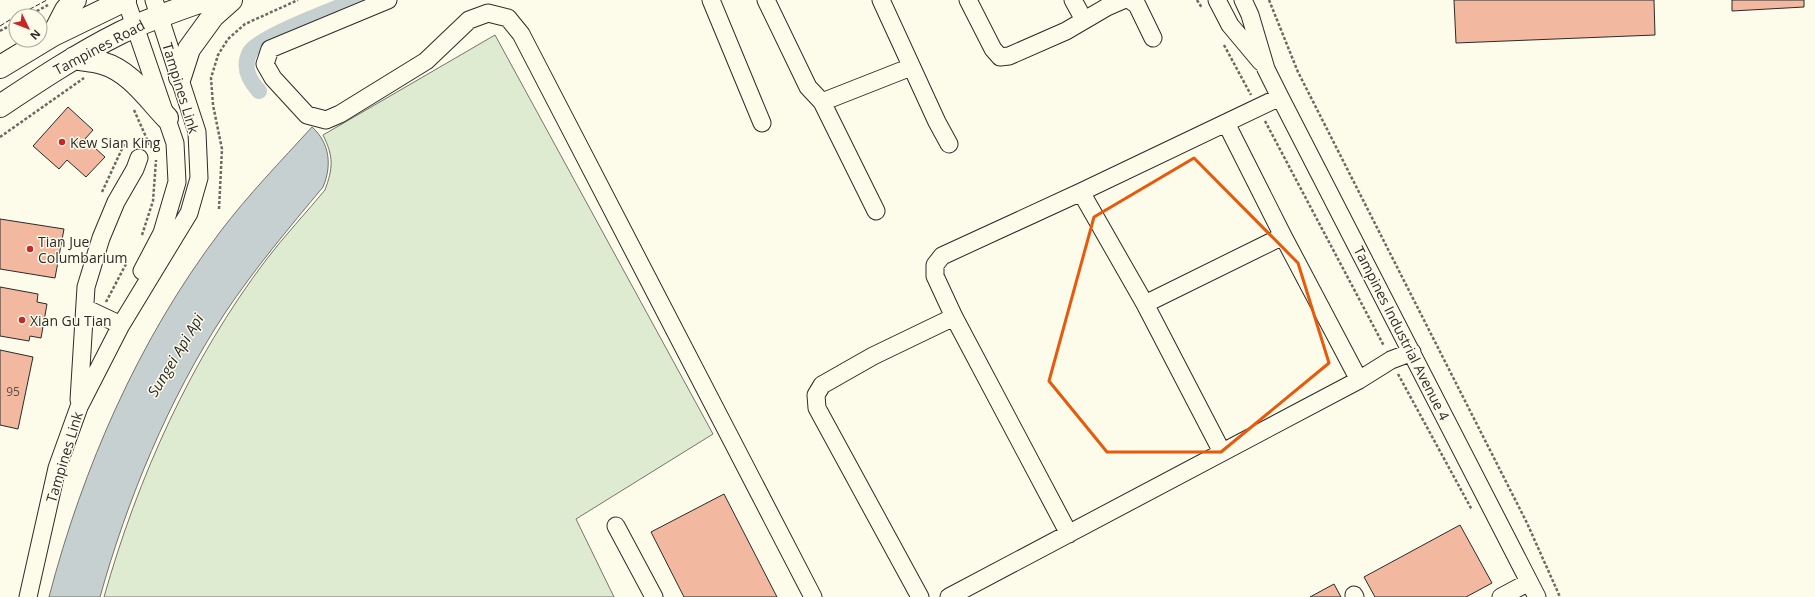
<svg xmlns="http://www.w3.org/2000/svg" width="1815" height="597" font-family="'Open Sans',sans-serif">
  <rect width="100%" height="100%" fill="#fdfbea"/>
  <!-- green -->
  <path fill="#deebd1" stroke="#74746e" d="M495,35L713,434L576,519L614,597H104C138,477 191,359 266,260C285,235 306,213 325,190C333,168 334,157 323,135Z"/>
  <!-- water -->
  <path fill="#c7d0d0" stroke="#74746e" d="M312,127C330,143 332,166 323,187C289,228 255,268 225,313C169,398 127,500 100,597H49C83,467 139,339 220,232C248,195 281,161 312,127Z"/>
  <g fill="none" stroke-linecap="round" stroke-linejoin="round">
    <!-- canal -->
    <path stroke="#c7d0d0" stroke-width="16" d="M259,91C249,80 242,67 250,52C259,37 337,8 357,0"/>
  </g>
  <!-- building -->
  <path fill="#f2b8a0" stroke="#2b2b2b" d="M1454,0H1654L1655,35L1456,43Z
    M1732,0H1804V7L1732,11Z
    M68,107L93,130L85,139L105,157L86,177L67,160L59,169L33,146Z
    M0,219L64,229L55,278L0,269Z
    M0,287L38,294L37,302L47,304L41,338L30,336L29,341L0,336Z
    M0,350L33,357L18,429L0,425Z
    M724,494L777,597H684L651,532Z
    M1460,525L1492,583L1466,597H1375L1364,577Z
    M1334,584L1341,597H1310Z"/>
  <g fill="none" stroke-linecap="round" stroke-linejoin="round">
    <defs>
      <path id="minor" d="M126,0L175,143L177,182L162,233L142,271
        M388,0L270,49L265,64L273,78L307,115L326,120L340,114L426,61L469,20L488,13L508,18L521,34L813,597
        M711,0L762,123
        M766,0L808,87L822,102L911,67
        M881,0L937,122L949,144
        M968,0L993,49L1000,57L1009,56L1066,31L1107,7L1123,0
        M1073,0L1084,20
        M1130,0L1137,5L1153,38
        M1217,0L1230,25L1261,62
        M1243,0L1250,15L1266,69L1280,97L1537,597
        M822,102L876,211
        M1226,123L1283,236L1359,380
        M1081,192L1145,304L1222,452
        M1145,304L1283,236
        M85,308L121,325
        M79,400L86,287L101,238L116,202L135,169L139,158
        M616,526L654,597
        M1069,534L954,317L935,276V265L942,256L1081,192L1280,97
        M1354,595L1355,597
        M28,597L57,468L79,407L121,325L189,213L199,178L197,132L154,0
        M920,597L817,408L816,395L822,385L873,356L954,317
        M949,597L1359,380L1391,360L1412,352
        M1501,597L1529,582"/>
      <path id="major" d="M53,35L66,10L75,0
        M74,58C83,60 93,60 102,63C130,71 148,98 167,118
        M0,67L53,35L125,0
        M180,77L189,49L213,16L231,0
        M0,106C39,80 78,54 120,33C147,20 176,10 205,0"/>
    </defs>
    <!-- minor casing -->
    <use href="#minor" stroke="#2b2b2b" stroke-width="19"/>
    <!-- major casing -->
    <use href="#major" stroke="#2b2b2b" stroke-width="24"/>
    <!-- path -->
    <path stroke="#6a6964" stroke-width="2.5" stroke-dasharray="3 2" stroke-linecap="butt" d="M1197,0L1202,8
      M1269,0L1298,72L1527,523L1560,597
      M28,16L48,5
      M0,31L16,22
      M1224,45L1251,95
      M134,110L150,146
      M1265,121L1384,346
      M0,137L84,78
      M102,192L127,138
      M219,209L222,149L213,105L211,78L218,55L228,39L245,24L298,0
      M142,235L153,201L156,160
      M106,302L126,264
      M1398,374L1472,510"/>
    <!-- minor -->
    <use href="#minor" stroke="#fdfbea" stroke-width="17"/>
    <!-- major -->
    <use href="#major" stroke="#fdfbea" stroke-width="22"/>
    <!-- fence -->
    <path stroke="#2b2b2b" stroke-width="1" stroke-dasharray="5 2" stroke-linecap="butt" d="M17,16L47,0
      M0,26L16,16"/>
  </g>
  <!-- marked area -->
  <path fill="none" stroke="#e8590c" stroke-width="3" stroke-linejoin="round" d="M1194,158L1298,263L1329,363L1221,452H1107L1049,381L1094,217Z"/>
  <!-- markers -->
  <g fill="#c62828" stroke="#fdfbea" stroke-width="1.5">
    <circle cx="62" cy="142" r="4"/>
    <circle cx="30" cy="249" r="4"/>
    <circle cx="22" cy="320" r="4"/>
  </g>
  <g text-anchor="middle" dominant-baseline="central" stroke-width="3" stroke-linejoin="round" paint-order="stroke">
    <!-- number labels -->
    <g font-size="12" fill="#5d4e48">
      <text x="13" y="391">95</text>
    </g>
    <!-- street labels -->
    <g font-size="14" fill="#2b2b2b" stroke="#fdfbea">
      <text transform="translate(99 47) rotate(-28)">Tampines Road</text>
      <text transform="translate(181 88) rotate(73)">Tampines Link</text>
      <text transform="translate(1402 333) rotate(63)">Tampines Industrial Avenue 4</text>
      <text transform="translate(64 457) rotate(-73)">Tampines Link</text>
    </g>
    <!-- poi labels -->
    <g font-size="14" fill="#2b2b2b" stroke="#fdfbea" text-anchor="start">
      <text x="70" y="142">Kew Sian King</text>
      <text x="38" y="241">Tian Jue<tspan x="38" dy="16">Columbarium</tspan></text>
      <text x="30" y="320">Xian Gu Tian</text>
    </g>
    <!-- water labels -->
    <g font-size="15" font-style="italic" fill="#2b2b2b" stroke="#fdfbea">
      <text transform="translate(175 355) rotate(-59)">Sungei Api Api</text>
    </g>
  </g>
  <!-- north arrow -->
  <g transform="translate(28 28) rotate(133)"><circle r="19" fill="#fdfbea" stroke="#a9a89e"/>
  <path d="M0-3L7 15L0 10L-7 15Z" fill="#c62828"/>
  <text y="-6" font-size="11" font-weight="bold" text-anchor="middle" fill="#2b2b2b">N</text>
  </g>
</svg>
